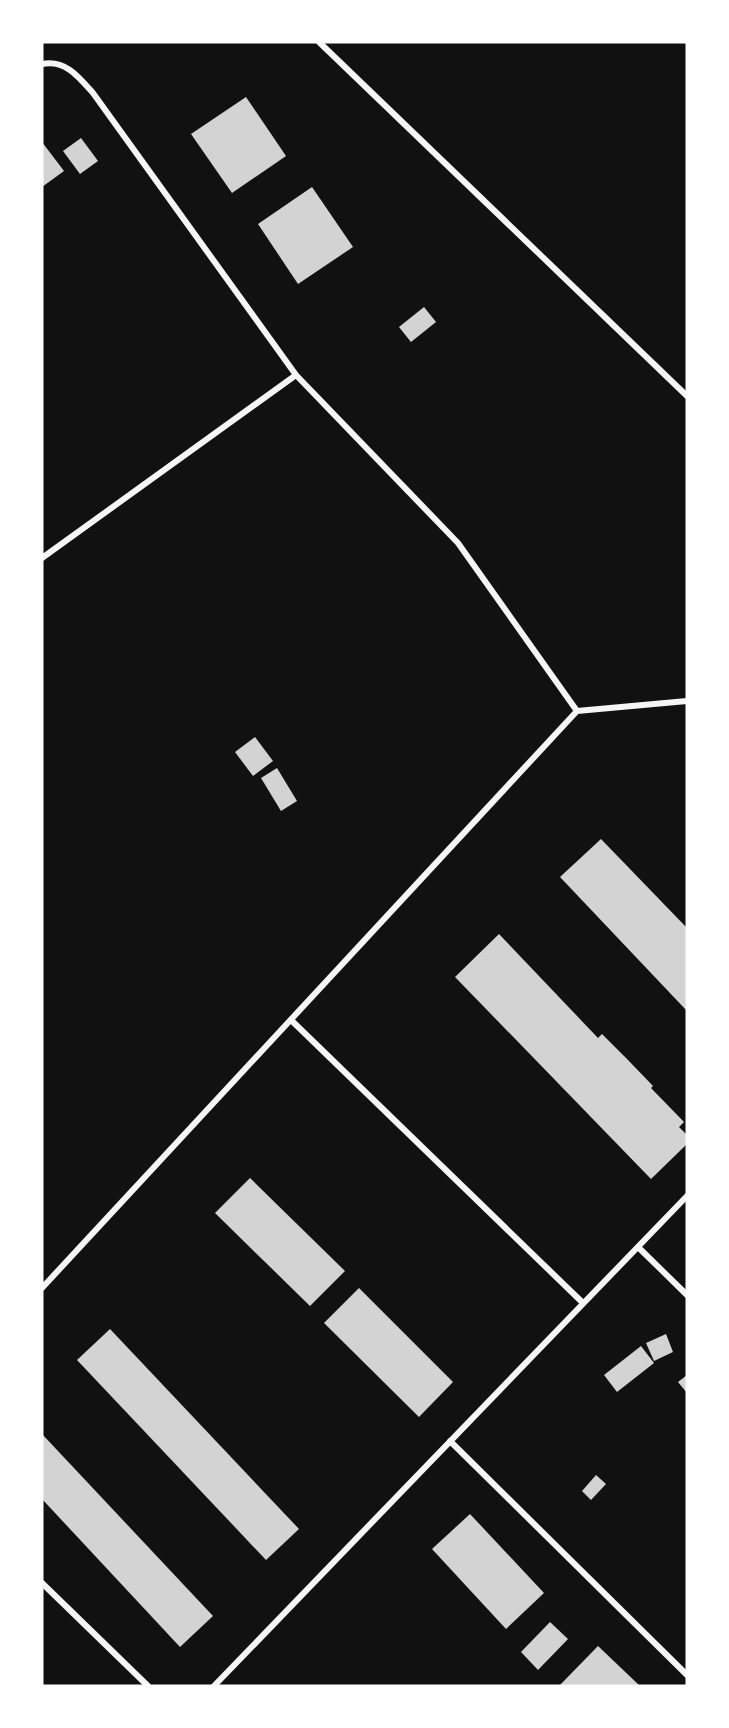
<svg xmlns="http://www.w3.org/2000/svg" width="729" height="1728" font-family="'Alegreya Sans',sans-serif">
  <rect width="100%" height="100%" fill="#111"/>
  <!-- building -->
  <path fill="#d3d3d3" d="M246,97L286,156L232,193L191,134Z
    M81,138L98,161L80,174L63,151Z
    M42,142L64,171L42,187Z
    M312,187L353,247L298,284L258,224Z
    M424,307L436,322L411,342L399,327Z
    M255,737L273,761L253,776L235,752Z
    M277,768L297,801L281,811L261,778Z
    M601,839L687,928V1011L560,877Z
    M499,934L598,1038L602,1034L628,1060L653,1086L651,1088L684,1122L679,1127L687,1135V1144L651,1179L455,977Z
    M250,1178L345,1271L310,1306L215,1213Z
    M359,1288L453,1382L419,1417L324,1323Z
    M110,1329L299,1529L266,1560L77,1360Z
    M666,1334L673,1352L654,1361L646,1343Z
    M641,1346L654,1363L617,1392L604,1375Z
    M687,1375V1393L678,1382Z
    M42,1434L213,1616L180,1647L42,1499Z
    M596,1475L606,1484L591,1500L582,1491Z
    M470,1514L544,1593L506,1629L432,1549Z
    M550,1622L568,1639L538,1670L521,1652Z
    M598,1646L640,1686L560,1685Z"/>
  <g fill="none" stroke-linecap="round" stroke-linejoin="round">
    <!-- minor -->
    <path stroke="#f5f5f5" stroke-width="6" d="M319,42L687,396
      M42,64C65,59 79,77 93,93L296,375L458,543L577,711
      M42,558L296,375
      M291,1020L583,1303
      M638,1247L687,1295
      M42,1288L577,711L687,701
      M450,1441L687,1675
      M42,1583L148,1686
      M214,1686L687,1196"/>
  </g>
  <!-- border -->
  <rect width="729" height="1728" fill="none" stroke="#ffffff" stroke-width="87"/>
</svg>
